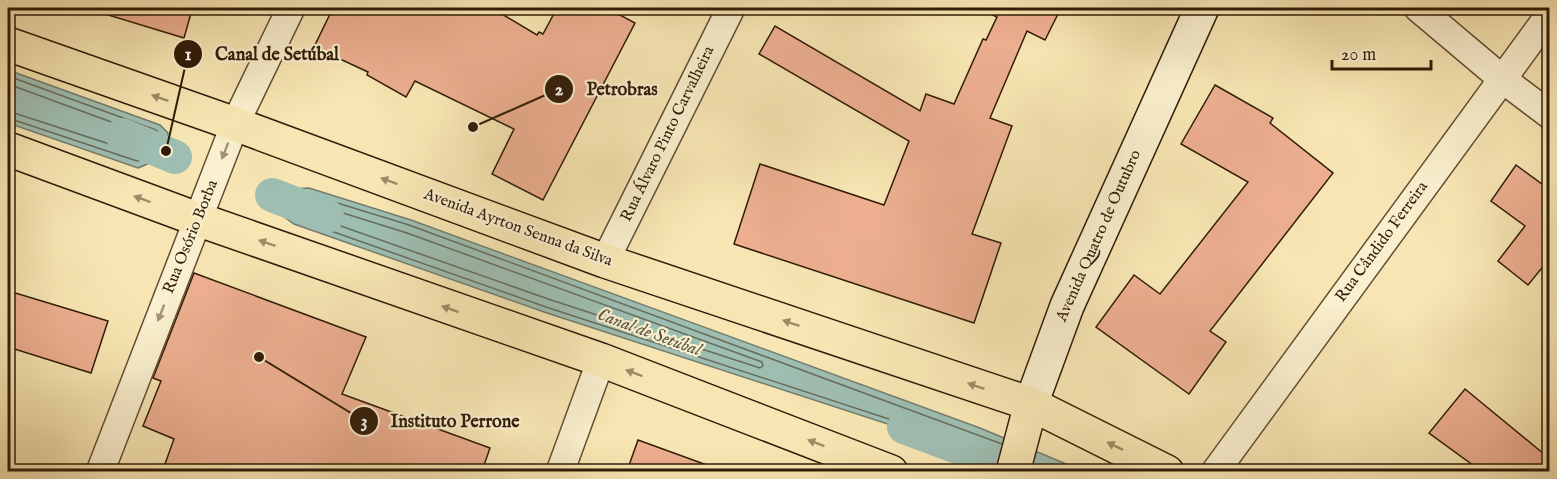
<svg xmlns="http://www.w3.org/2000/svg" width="1557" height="479" font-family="'IM FELL English',serif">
  <rect width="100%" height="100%" fill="#f7e6b3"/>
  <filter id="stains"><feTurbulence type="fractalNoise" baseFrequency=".00333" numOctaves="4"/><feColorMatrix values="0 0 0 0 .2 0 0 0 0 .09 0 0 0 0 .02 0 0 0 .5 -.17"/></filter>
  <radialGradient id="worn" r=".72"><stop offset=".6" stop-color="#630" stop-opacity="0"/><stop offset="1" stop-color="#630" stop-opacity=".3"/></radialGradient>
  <!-- water -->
  <path fill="#9ebeb2" stroke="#727d6e" stroke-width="1.5" d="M8,70L160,125L168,133C166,156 158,160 138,168L8,123Z
    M309,188L411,220L980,428L1083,471H1025L949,444L547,313L294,224L280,214L282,200L288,189Z"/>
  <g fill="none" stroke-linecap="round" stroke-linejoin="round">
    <!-- shore -->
    <path stroke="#676d5d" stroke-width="1.5" d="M8,76L156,130L162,136C160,153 153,157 137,161L8,118
      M8,84L152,137L153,144L149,149L137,153L8,111
      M297,202H308L407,233L762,362L763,366L760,368L551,300L301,212L295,207Z
      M999,455L549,308L297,219L287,211L288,202L292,195L308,194L409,225L1002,444"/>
    <!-- canal -->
    <path stroke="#9ebeb2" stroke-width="34" d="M122,135L175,157
      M272,195L327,216
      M904,427L1025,472"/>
  </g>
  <!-- building -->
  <path fill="#edaf90" stroke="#301c08" stroke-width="1.5" d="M106,8H171L191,13L184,38L105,14Z
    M333,8H492L537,35L539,32L543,34L557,8H607L635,23L543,200L492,174L514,129L415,81L406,97L367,75L368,72L314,47Z
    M978,8H1061L1045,40L1027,31L990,118L1012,126L972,234L1001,243L974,323L734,244L760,164L884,205L909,141L759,54L775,26L920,111L926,94L954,104L983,39L986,40L997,17Z
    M1215,85L1273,118L1270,123L1333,173L1210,331L1226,342L1189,394L1096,327L1134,275L1160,294L1248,182L1181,144Z
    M1516,165L1550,190V258L1528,285L1498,261L1525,226L1491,201Z
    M194,273L366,337L342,394L490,448L482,471H188L165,464L174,439L143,426L161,381L153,378Z
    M12,292L108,321L91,373L8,347V308Z
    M1465,389L1550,459V471H1481L1429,433Z
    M638,440L715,468L714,471H627Z"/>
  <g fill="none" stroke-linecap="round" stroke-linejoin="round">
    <defs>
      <path id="street" d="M1418,8L1501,78L1550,115
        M605,261L731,8
        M100,472L235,124L291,8
        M560,472L601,360
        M1215,472L1550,14"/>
      <path id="secondary" d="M1031,404L1067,306L1202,8"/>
      <path id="primary" d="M8,44L235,124L605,261L1031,404L1167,472
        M8,149L197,219L601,360L891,472
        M1013,472L1031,404"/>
    </defs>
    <!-- street casing -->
    <use href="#street" stroke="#624e33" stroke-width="30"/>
    <!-- secondary casing -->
    <use href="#secondary" stroke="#301c08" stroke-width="36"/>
    <!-- primary casing -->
    <use href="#primary" stroke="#301c08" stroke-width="36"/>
    <!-- street -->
    <use href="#street" stroke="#faefce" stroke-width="27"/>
    <!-- secondary -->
    <use href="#secondary" stroke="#faefce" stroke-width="33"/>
    <!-- primary -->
    <use href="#primary" stroke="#f7e6b3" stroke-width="33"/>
  </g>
  <!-- one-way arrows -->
  <defs><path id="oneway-solid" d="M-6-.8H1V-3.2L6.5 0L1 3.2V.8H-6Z" transform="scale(1.5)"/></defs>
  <g fill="#9d8b66">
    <use href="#oneway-solid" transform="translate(160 98) rotate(-161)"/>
    <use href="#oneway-solid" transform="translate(389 181) rotate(-160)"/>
    <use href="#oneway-solid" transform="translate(142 199) rotate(-160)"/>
    <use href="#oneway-solid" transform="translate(267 243) rotate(-161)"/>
    <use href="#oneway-solid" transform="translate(450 309) rotate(-160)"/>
    <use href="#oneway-solid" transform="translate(791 323) rotate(-161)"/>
    <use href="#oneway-solid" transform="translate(634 373) rotate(-159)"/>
    <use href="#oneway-solid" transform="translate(976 386) rotate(-161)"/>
    <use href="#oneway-solid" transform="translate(816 443) rotate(-159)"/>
    <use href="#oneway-solid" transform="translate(1115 446) rotate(-154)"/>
  </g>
  <g fill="#9f9075">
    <use href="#oneway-solid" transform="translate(225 151) rotate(111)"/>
    <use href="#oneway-solid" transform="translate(161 313) rotate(111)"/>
  </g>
  <g text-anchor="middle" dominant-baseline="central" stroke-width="4.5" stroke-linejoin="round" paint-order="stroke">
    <!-- street labels -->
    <g font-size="16" fill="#301c08" stroke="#faefce">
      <text transform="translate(668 134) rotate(-64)">Rua Álvaro Pinto Carvalheira</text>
      <text transform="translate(518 228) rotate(20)">Avenida Ayrton Senna da Silva</text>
      <text transform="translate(1099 236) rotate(-66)">Avenida Quatro de Outubro</text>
      <text transform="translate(191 237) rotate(-68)">Rua Osório Borba</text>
      <text transform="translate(1382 242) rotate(-54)">Rua Cândido Ferreira</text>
    </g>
    <!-- water labels -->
    <g font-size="18" font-style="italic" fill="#565544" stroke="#faefce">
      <text transform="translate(649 333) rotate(20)">Canal de Setúbal</text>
    </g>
  </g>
  <!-- callouts -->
  <path fill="none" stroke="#301c08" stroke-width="2" d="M166 151L188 54M473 127L559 89M259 357L364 421"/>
  <g fill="#301c08" stroke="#faefce" stroke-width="2">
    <circle cx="166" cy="151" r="6"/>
    <circle cx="473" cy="127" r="6"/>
    <circle cx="259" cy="357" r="6"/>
    <circle cx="188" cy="54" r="15"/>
    <circle cx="559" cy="89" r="15"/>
    <circle cx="364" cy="421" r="15"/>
  </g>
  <g font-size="18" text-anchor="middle" font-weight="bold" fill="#fff">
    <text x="188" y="60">1</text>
    <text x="559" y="95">2</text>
    <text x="364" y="427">3</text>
  </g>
  <g font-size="18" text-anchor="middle" font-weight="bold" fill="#301c08" stroke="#faefce" stroke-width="4.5" stroke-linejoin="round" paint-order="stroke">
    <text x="277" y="60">Canal de Setúbal</text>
    <text x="622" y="95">Petrobras</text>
    <text x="455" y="427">Instituto Perrone</text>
  </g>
  <!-- margin -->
  <rect width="1557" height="479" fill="none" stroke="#f7e6b3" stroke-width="30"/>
  <rect x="9" y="9" width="1539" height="461" fill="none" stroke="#301c08" stroke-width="3"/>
  <rect x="15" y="15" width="1527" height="449" fill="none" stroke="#301c08" stroke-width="1.5"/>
  <!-- scale -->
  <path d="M1332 60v9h99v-9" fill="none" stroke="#301c08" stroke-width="3"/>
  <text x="1341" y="60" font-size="18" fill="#301c08" stroke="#faefce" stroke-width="4.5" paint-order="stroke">20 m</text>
  <rect width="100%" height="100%" filter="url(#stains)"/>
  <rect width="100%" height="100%" fill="url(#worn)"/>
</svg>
